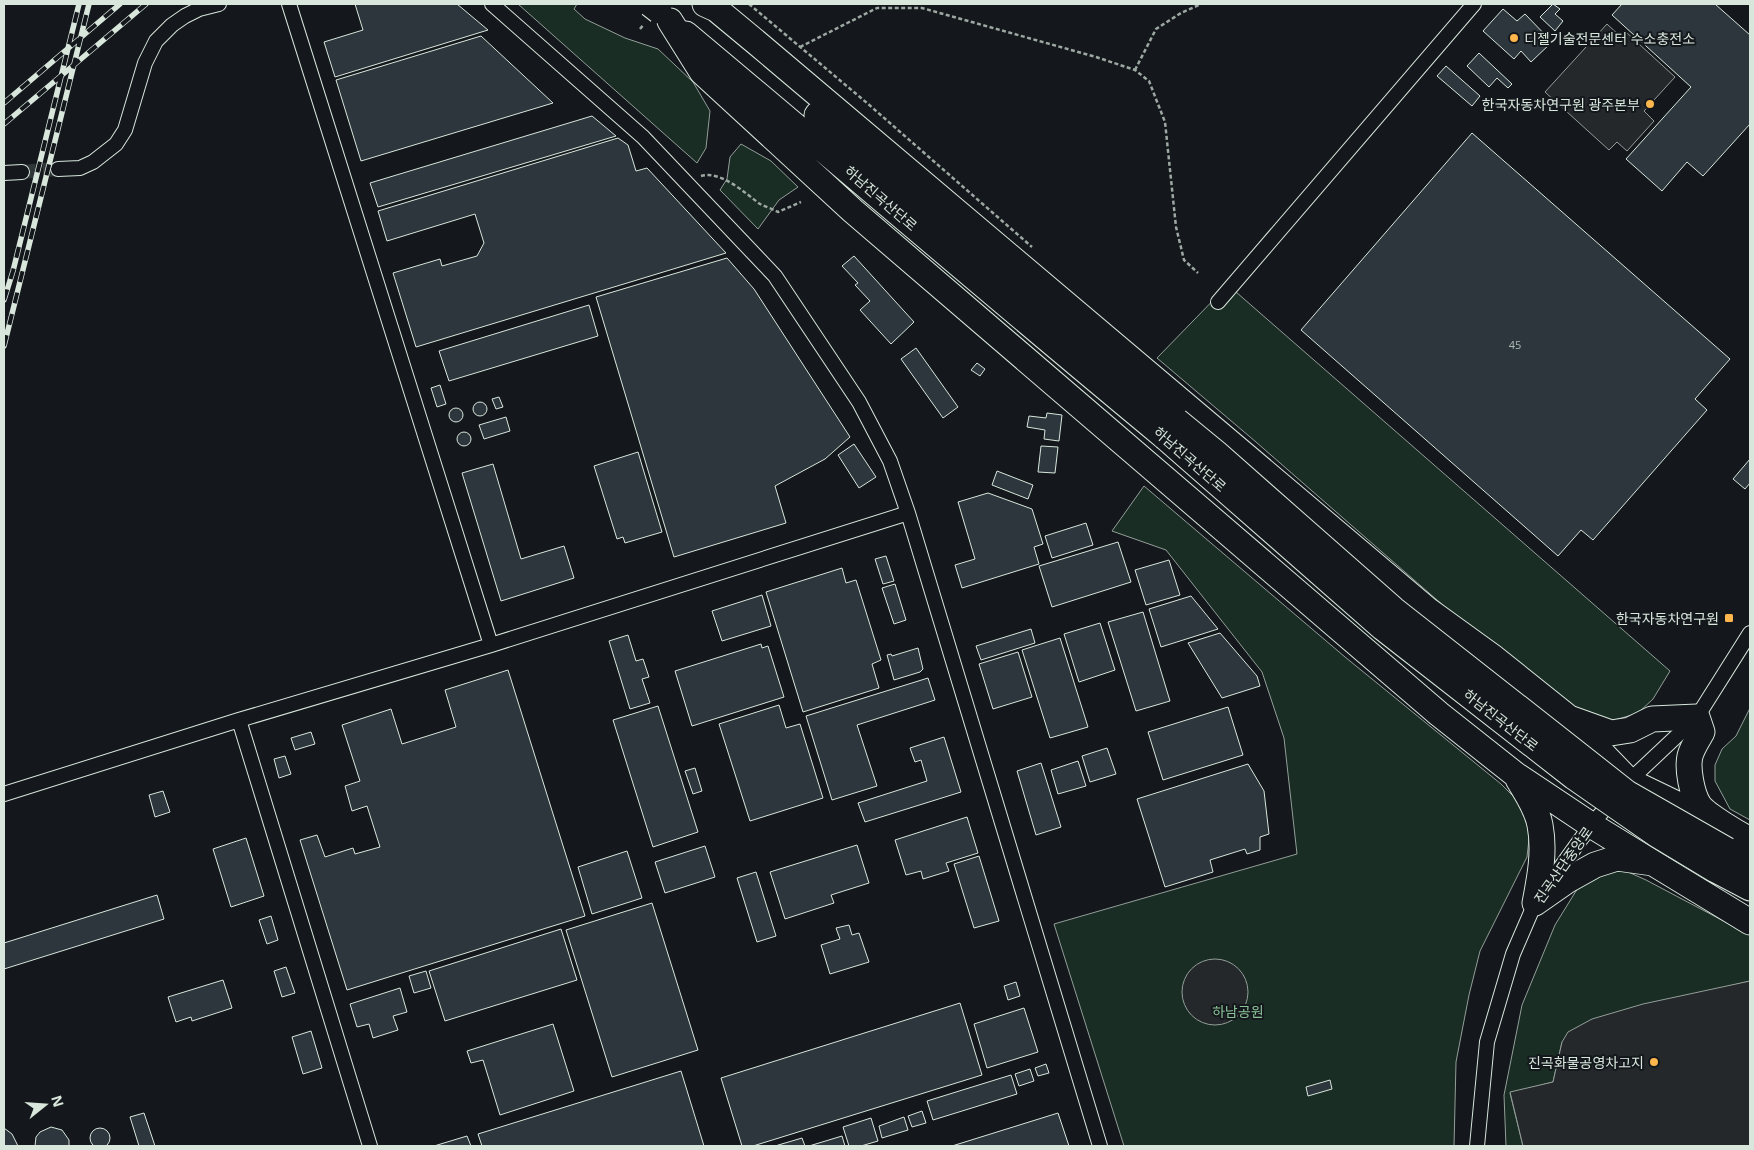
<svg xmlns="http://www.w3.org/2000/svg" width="1754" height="1150" font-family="'Open Sans','Noto Sans KR',sans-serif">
  <rect width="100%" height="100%" fill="#14181c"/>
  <!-- green -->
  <path fill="#1a2d24" stroke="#939e99" d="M518,4H577L574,9L585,19L625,38L658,49L693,82L710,111L706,148L697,163Z
    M741,144L771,161L798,187L779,200L758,229L720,190L727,179L730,157Z
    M1228,285L1670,671L1653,699L1638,713L1615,720L1600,722L1582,716L1476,634L1256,442L1157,358Z
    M1144,486L1345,657L1501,784L1522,805L1530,830L1527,857L1480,951L1469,995L1456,1062L1454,1146H1124L1054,924L1297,854L1284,738L1262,672L1166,550L1112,531Z
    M1750,708V820L1730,809L1715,781V765L1722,749L1736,736Z
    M1626,871L1646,880L1750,935V981L1709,991L1562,1042L1553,1082L1510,1093L1523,1146H1506L1504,1095L1522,1005L1555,925L1576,891L1593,875L1605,872Z"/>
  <!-- parking -->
  <path fill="#24282b" stroke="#939e99" d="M1607,24L1621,37L1626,32L1675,77L1644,111L1654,121L1627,151L1617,142L1609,150L1545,92Z
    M1182 992a33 33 0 1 1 66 0a33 33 0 1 1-66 0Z
    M1750,981V1146H1523L1510,1092L1553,1082L1562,1042L1568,1032L1592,1019L1643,1004Z"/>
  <!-- building -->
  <path fill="#2c363c" stroke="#d8e6dc" d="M355,4H457L488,30L335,77L324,42L363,30Z
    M1553,4L1560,9L1555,14L1563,21L1555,31L1540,17Z
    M1622,4H1715L1750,35V124L1703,176L1687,162L1662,191L1626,159L1691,87L1612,15Z
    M1503,9L1517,21L1525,14L1552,42L1531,62L1521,51L1514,59L1483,31Z
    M481,36L553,103L361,161L336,80Z
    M1479,53L1512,84L1508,88L1497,78L1489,87L1467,66Z
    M1446,66L1480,96L1472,106L1437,76Z
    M592,116L616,136L378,207L370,183Z
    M1472,133L1730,359L1695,399L1707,410L1593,540L1581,530L1558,556L1301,330Z
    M618,138L628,145L636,171L647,168L726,253L416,347L393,273L440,259L442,266L477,256L484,243L475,214L387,241L378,211Z
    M854,256L914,322L891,344L860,310L870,301L855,285L858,283L842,266Z
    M727,258L754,289L850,437L825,459L775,486L786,523L674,557L596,297Z
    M589,305L598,336L449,381L439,351Z
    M916,348L958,407L943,418L901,359Z
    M977,363L985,369L980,376L971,370Z
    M440,385L446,404L437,407L431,388Z
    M499,397L503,407L496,409L492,399Z
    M473 409a7 7 0 1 1 14 0a7 7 0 1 1-14 0Z
    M449 415a7 7 0 1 1 14 0a7 7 0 1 1-14 0Z
    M1047,413L1062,415L1059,441L1044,439L1045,430L1027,427L1029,416L1046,418Z
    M506,417L510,431L484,439L479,425Z
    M457 439a7 7 0 1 1 14 0a7 7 0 1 1-14 0Z
    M854,444L876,477L859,488L838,455Z
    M1041,446L1058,447L1055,473L1038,472Z
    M638,452L662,532L625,543L623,537L617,539L594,466Z
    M1750,459V483L1745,489L1733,479Z
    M493,464L521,559L564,546L574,578L501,601L462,473Z
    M997,471L1033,485L1028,499L992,485Z
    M988,493L1032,509L1043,544L1034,547L1039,564L962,588L955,565L975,559L958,502Z
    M1086,523L1093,545L1052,558L1045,536Z
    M1118,542L1131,582L1052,607L1039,566Z
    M886,556L894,581L883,584L875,559Z
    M1169,560L1180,595L1146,605L1135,570Z
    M842,568L846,583L856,580L881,660L872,664L879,688L803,712L766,592Z
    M895,584L906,620L894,624L882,588Z
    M762,595L771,626L722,641L712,611Z
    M1191,596L1218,629L1161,647L1149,609Z
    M1143,612L1170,701L1136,711L1108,622Z
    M1100,623L1115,670L1079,682L1064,634Z
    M1031,629L1035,643L981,660L976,646Z
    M1220,633L1257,676L1260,686L1222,698L1188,643Z
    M628,635L636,661L643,659L649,677L642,679L650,703L630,709L609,641Z
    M1060,638L1088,727L1050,738L1022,650Z
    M761,644L762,648L768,646L784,697L692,726L675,671Z
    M918,648L923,669L920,672L894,680L887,655L891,654L892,656Z
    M1018,652L1032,697L993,709L979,664Z
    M508,670L585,916L347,990L300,840L317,835L325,857L353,848L355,854L380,847L367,806L352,811L345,786L360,781L342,725L391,709L402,744L456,727L445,690Z
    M928,678L935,700L857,725L877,786L832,800L806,716Z
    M779,705L786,728L800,724L823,798L750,821L719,724Z
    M658,706L698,832L653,847L613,720Z
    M1228,707L1243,755L1163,780L1148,732Z
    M311,732L315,744L295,750L291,738Z
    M944,737L961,792L865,822L858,803L927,781L921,760L915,762L910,748Z
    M1107,748L1116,774L1090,782L1082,756Z
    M285,756L291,774L279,778L274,759Z
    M1078,761L1086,786L1058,794L1051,770Z
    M1041,763L1061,827L1036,835L1017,771Z
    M1248,764L1264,791L1269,834L1260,837V850L1247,854L1245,849L1210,860L1213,872L1165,887L1137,799Z
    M695,768L702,791L693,794L685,771Z
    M163,791L170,812L155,817L149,795Z
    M967,817L978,853L946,863L949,871L923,879L921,871L906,875L895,840Z
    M246,838L264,896L231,907L213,849Z
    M857,845L869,883L831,895L834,903L785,919L770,872Z
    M705,846L715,877L665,893L655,862Z
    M627,851L642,898L592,914L578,867Z
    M979,856L999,921L974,928L954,864Z
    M756,872L776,936L757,942L737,878Z
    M157,895L164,919L4,969V943Z
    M652,903L698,1050L612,1077L566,930Z
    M271,916L278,940L267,944L259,920Z
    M849,925L852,935L859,933L869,962L830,974L821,945L840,939L836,928Z
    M561,929L577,980L445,1021L429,971Z
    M286,967L295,993L282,997L274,971Z
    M426,971L431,988L414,993L409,976Z
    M223,980L232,1008L192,1021L191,1017L176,1022L168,997Z
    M1016,982L1020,996L1008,1000L1004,986Z
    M400,988L407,1012L393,1016L398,1030L373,1038L369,1024L357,1027L350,1004Z
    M960,1003L982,1075L753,1146H742L721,1078Z
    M1024,1008L1038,1052L987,1068L974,1024Z
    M553,1024L574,1091L500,1115L483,1060L471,1063L467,1051Z
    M311,1031L322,1068L303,1074L292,1037Z
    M1046,1064L1049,1073L1038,1076L1035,1068Z
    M1030,1069L1034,1081L1019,1086L1015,1074Z
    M681,1071L704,1146H482L478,1134Z
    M1011,1075L1017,1094L933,1120L927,1101Z
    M1330,1080L1332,1089L1308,1096L1306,1087Z
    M922,1111L926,1123L912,1127L908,1116Z
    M144,1113L155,1146H139L130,1117Z
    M1058,1113L1069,1146H952Z
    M904,1117L908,1130L882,1138L879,1126Z
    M871,1118L878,1141L861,1146H849L843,1127Z
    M51,1127L62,1130L69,1140V1146H35L36,1137L40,1132Z
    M90 1138a10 10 0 1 1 20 0a10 10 0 1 1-20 0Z
    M4,1128L12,1134L18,1146H4Z
    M467,1136L471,1146H434Z
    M842,1136L845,1146H809Z
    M802,1138L805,1146H775Z"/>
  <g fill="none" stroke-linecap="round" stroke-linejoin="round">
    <!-- street-tunnel -->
    <path stroke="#313739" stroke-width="14" stroke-dasharray="14 7" stroke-linecap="butt" d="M22,172L58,169"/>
    <defs>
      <path id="street" d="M289,4L491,645
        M492,4L643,137L775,276L859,402L890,461L908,513L1100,1146
        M58,169L80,168L93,162L116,144L125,130L145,63L156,41L172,25L185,16L199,9L219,4
        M4,173L22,172
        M1218,302L1474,4
        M239,720L370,1146
        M4,794L239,720L491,645L908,513
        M1477,1146L1487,1042L1513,954L1535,903L1591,825L1629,781L1697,717L1750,633"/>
      <path id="highway" d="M705,4L716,9L757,43L1429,611L1494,658L1569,718L1611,733L1630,730L1652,719L1697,717L1702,732C1698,739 1692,748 1690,756C1687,769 1692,794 1699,805C1706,815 1739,834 1750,840
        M670,21L702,72L853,211L1439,714L1516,775L1591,825L1653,863
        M686,34C846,168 1004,304 1165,437
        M817,115L1177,421
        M1573,723L1629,781L1712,821
        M1518,779C1526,793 1537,808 1540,825C1545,851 1540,877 1535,903
        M1727,850L1750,863
        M1714,869L1750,888
        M1535,903L1568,880L1595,865L1617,858L1653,863L1750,922"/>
    </defs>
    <!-- street casing -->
    <use href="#street" stroke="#d8e6dc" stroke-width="16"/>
    <!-- highway casing -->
    <use href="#highway" stroke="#d8e6dc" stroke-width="27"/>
    <!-- path -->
    <path stroke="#9da8a2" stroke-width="2.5" stroke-dasharray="4 2.5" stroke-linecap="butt" d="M749,4L867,103L1032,247
      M640,29L644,24
      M800,47L877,8H922L1096,57L1135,70L1149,81L1165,122L1176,227L1184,260L1198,273
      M1135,70L1156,29L1181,13L1201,4
      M701,176C721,170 746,194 760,204C766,207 773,209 778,212L801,202"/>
    <!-- street -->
    <use href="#street" stroke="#14181c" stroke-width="14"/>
    <!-- highway -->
    <use href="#highway" stroke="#14181c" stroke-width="25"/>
    <defs>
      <path id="rail" d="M4,103L120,4
        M4,124L146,4
        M4,300L13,271L79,4
        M4,346L89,4"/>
    </defs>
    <!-- rail casing -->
    <use href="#rail" stroke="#d8e6dc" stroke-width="5.5"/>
    <!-- rail -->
    <use href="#rail" stroke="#14181c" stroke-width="4" stroke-dasharray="11" stroke-linecap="butt"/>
    <defs>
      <path id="highway-bridge" d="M650,4L659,11
        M1177,421L1216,453L1393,609L1627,793L1727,850
        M1165,437L1383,628L1574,777L1656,834L1714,869"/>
    </defs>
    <!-- highway-bridge casing -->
    <use href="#highway-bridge" stroke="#d8e6dc" stroke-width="27" stroke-linecap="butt"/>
    <!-- highway-bridge -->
    <use href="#highway-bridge" stroke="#14181c" stroke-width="25"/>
  </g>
  <!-- markers -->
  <g fill="#ffb74d" stroke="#14181c" stroke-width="2">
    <circle cx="1514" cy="38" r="5"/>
    <circle cx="1650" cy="104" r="5"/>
    <rect x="1724" y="613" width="10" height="10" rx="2.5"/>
    <circle cx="1654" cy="1062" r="5"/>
  </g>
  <g text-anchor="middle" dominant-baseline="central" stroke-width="4" stroke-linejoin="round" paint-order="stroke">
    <!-- number labels -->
    <g font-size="11" fill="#adbab4">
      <text x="1515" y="344">45</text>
    </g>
    <!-- poi labels -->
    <g font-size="14" fill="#d8e6dc" stroke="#14181c" text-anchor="end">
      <text x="1524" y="38" text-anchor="start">디젤기술전문센터 수소충전소</text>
      <text x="1640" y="104">한국자동차연구원 광주본부</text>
      <text x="1719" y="618">한국자동차연구원</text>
      <text x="1644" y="1062">진곡화물공영차고지</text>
    </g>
    <!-- street labels -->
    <g font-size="14" fill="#d8e6dc" stroke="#14181c">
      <text transform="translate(881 198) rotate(41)">하남진곡산단로</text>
      <text transform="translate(1190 459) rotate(41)">하남진곡산단로</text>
      <text transform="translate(1501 720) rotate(38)">하남진곡산단로</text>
      <text transform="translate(1563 865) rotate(-55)">진곡산단중앙로</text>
    </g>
    <!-- park labels -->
    <g font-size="14" fill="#8ac095" stroke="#14181c">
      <text x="1238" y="1011">하남공원</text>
    </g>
  </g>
  <!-- border -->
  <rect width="1754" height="1150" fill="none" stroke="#d8e6dc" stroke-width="10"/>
  <!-- north arrow -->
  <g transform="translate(45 1105) rotate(73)" stroke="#14181c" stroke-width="4" paint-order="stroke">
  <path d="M0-4L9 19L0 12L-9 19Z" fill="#d8e6dc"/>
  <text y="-8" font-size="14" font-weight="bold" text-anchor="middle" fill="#d8e6dc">N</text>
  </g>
</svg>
